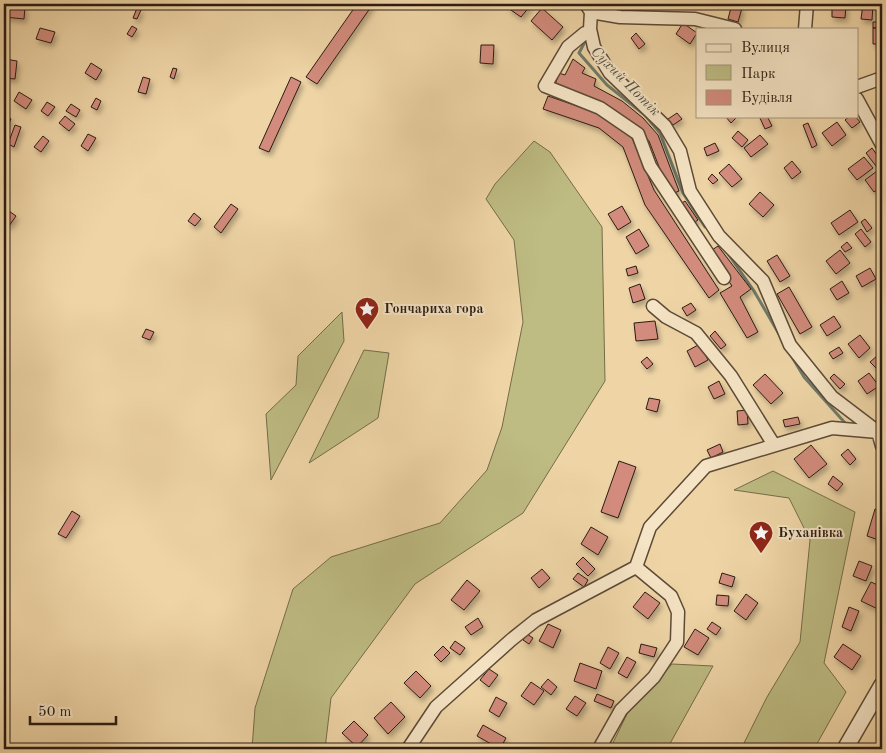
<svg xmlns="http://www.w3.org/2000/svg" width="886" height="753" font-family="'Old Standard TT',serif">
  <defs>
    <filter id="shadow"><feDropShadow dx="2.5" dy="4" stdDeviation="2.5" flood-color="#0004"/></filter>
  </defs>
  <rect width="100%" height="100%" fill="#efd5a6"/>
  <filter id="stains"><feTurbulence type="fractalNoise" baseFrequency=".004" numOctaves="4"/><feColorMatrix values="0 0 0 0 .2 0 0 0 0 .09 0 0 0 0 .02 0 0 0 .5 -.17"/></filter>
  <radialGradient id="worn" r=".72"><stop offset=".6" stop-color="#630" stop-opacity="0"/><stop offset="1" stop-color="#630" stop-opacity=".3"/></radialGradient>
  <!-- green -->
  <path fill="#bebc83" stroke="#746c4a" d="M534,141L550,152L602,227L605,381L523,513L415,584L331,698L325,749H252L255,708L293,589L331,557L440,523L487,470L502,427L523,322L514,240L486,199L495,184Z
    M342,312L344,341L271,480L266,414L296,385L298,356Z
    M364,350L389,353L378,418L309,463Z
    M773,471L855,512L824,663L846,692L814,749H741L767,697L800,642L810,540L789,498L734,490Z
    M672,664L713,666L667,749H610L627,714Z"/>
  <g fill="none" stroke-linecap="round" stroke-linejoin="round">
    <!-- stream -->
    <path stroke="#6e7a6a" stroke-width="3" d="M587,38L579,53L607,85L645,115L660,133L683,193L705,227
      M729,255L754,291L779,334
      M792,357L804,377L846,424"/>
  </g>
  <!-- building -->
  <path fill="#d28b7b" stroke="#2b1c12" filter="url(#shadow)" d="M357,4H373L317,84L306,77Z
    M511,4H527L530,6L521,17L508,8Z
    M732,4L742,8L738,22L728,19Z
    M832,4H846L845,18L832,17Z
    M863,4H873L872,20L861,19Z
    M6,5L25,7L24,19L5,17Z
    M137,8L141,10L137,19L133,18Z
    M542,8L563,27L552,40L531,21Z
    M873,22H882V27L873,28Z
    M683,23L697,33L690,44L676,34Z
    M132,26L137,29L132,37L127,34Z
    M40,28L55,32L51,43L36,39Z
    M873,28H882V44H873Z
    M636,33L645,44L639,49L631,38Z
    M481,45H494L493,64L480,63Z
    M5,59L17,61L15,79L4,78Z
    M573,59L585,68L582,73L596,79L594,86L622,101L643,118L658,135L679,191L670,195L649,141L641,132L555,85L559,73L565,75Z
    M91,63L102,70L96,80L85,73Z
    M173,68L177,69L174,79L170,77Z
    M143,77L150,79L146,94L138,92Z
    M291,77L301,82L269,152L259,148Z
    M19,92L32,100L26,109L14,101Z
    M548,96L603,115L632,138L654,190L719,290L709,298L645,205L623,147L599,128L543,109Z
    M96,98L101,101L97,110L91,107Z
    M47,102L55,107L48,116L41,111Z
    M71,104L80,110L76,117L66,111Z
    M677,113L682,119L673,125L668,119Z
    M4,114L11,119L4,133Z
    M65,116L75,124L69,131L59,123Z
    M725,116H738L731,123Z
    M759,116H767L772,126L765,129Z
    M850,116H855L860,122L852,128L845,120Z
    M837,122L846,135L832,146L822,133Z
    M808,123L817,145L812,148L803,125Z
    M15,125L21,127L14,147L8,144Z
    M738,131L748,140L742,147L732,138Z
    M88,134L96,138L88,151L81,146Z
    M760,135L768,144L751,157L744,148Z
    M43,136L49,141L41,152L34,147Z
    M715,143L719,151L707,156L704,148Z
    M872,148L882,162L876,166L866,153Z
    M864,157L873,168L857,180L848,169Z
    M792,161L801,172L792,179L784,168Z
    M729,164L742,179L732,187L719,173Z
    M881,168L882,186L874,192L865,180Z
    M712,174L718,180L713,184L708,179Z
    M760,192L774,205L763,217L749,204Z
    M685,201L698,220L692,224L679,205Z
    M231,204L238,209L221,233L214,227Z
    M622,206L631,222L618,230L608,214Z
    M850,210L858,222L839,235L831,223Z
    M9,211L16,216L9,226L4,222V218Z
    M194,213L201,219L195,226L188,221Z
    M865,219L872,228L867,232L861,222Z
    M639,229L649,246L636,254L626,237Z
    M861,229L871,242L865,247L855,234Z
    M847,242L852,248L845,252L841,247Z
    M718,246L751,289L740,297L758,332L747,338L720,293L732,286L709,252Z
    M840,250L850,263L836,274L826,261Z
    M777,255L790,276L780,282L767,261Z
    M636,266L638,273L628,276L626,269Z
    M870,268L876,279L862,287L856,276Z
    M842,281L849,293L837,300L830,289Z
    M640,284L645,299L633,303L629,288Z
    M789,287L812,327L800,334L777,294Z
    M691,303L696,310L687,316L682,308Z
    M834,316L841,327L827,336L820,325Z
    M655,321L658,339L636,341L634,323Z
    M146,329L154,332L150,340L142,337Z
    M715,331L726,345L721,349L710,336Z
    M860,335L870,348L859,358L848,344Z
    M700,344L708,360L695,367L687,351Z
    M839,347L843,353L833,359L829,353Z
    M878,355L882,359V374L870,362Z
    M647,357L653,364L647,369L641,362Z
    M869,373L879,386L867,394L858,381Z
    M765,374L783,393L771,404L753,385Z
    M834,374L845,384L840,389L830,378Z
    M719,381L725,394L714,399L708,387Z
    M649,398L660,400L657,412L646,409Z
    M747,410L748,424L738,425L737,411Z
    M798,417L800,424L785,427L783,420Z
    M720,444L723,452L711,458L707,450Z
    M811,445L827,464L809,478L794,459Z
    M848,449L856,459L850,465L841,455Z
    M619,461L636,467L618,518L601,512Z
    M833,476L843,484L837,491L828,484Z
    M875,509L882,511V529L879,540L867,536Z
    M72,511L80,516L66,538L58,534Z
    M591,527L608,537L598,555L581,544Z
    M583,557L595,569L588,576L576,564Z
    M859,561L872,566L866,581L853,576Z
    M542,569L550,578L539,588L531,578Z
    M578,573L588,580L584,587L573,579Z
    M722,573L735,577L732,587L719,583Z
    M467,580L480,591L464,610L451,600Z
    M871,582L882,587V604L880,610L861,601Z
    M645,592L660,603L648,619L633,607Z
    M746,594L758,603L746,620L734,611Z
    M717,595L729,596L728,606L716,605Z
    M849,607L859,611L851,631L842,627Z
    M478,618L483,627L471,635L465,627Z
    M712,622L721,628L716,635L707,629Z
    M548,624L561,630L553,648L539,641Z
    M695,629L709,638L698,655L684,647Z
    M527,634L533,638L529,644L523,640Z
    M455,641L465,648L460,655L450,648Z
    M641,644L657,648L654,657L639,653Z
    M843,644L861,656L852,670L834,657Z
    M443,646L450,653L441,662L434,655Z
    M608,647L619,653L610,669L600,663Z
    M627,657L636,662L627,678L618,673Z
    M580,663L602,671L596,689L574,681Z
    M489,669L498,675L489,687L480,680Z
    M416,671L431,686L420,698L404,683Z
    M548,679L557,687L551,695L541,687Z
    M531,682L544,691L534,705L521,696Z
    M597,694L614,701L611,708L594,701Z
    M575,696L586,703L577,716L566,709Z
    M496,697L507,703L499,717L489,711Z
    M391,702L405,717L388,734L374,718Z
    M354,721L368,735L357,747L342,733Z
    M483,725L506,738L500,749L477,736Z"/>
  <g fill="none" stroke-linecap="round" stroke-linejoin="round">
    <defs>
      <path id="minor" d="M586,4L591,12L590,29L594,47L610,73L665,126L680,151L690,191L719,236L763,281L790,345L832,397L878,432
        M591,12L620,17L695,19L735,29
        M805,29L807,4
        M585,33L568,47L545,86L600,108L638,134L650,166L724,278
        M857,87L882,78
        M857,99L882,145
        M653,306L666,317L696,333L731,376L774,445
        M408,749L436,707L511,640L536,620L636,567L650,527L706,466L832,428L878,432L882,446
        M599,749L621,710L654,677L677,642L678,612L671,596L636,567"/>
      <path id="tertiary" d="M845,749L882,685"/>
    </defs>
    <!-- minor casing -->
    <use href="#minor" stroke="#5c4a37" stroke-width="15"/>
    <!-- tertiary casing -->
    <use href="#tertiary" stroke="#5c4a37" stroke-width="18"/>
    <!-- minor -->
    <use href="#minor" stroke="#f5e4c5" stroke-width="12"/>
    <!-- tertiary -->
    <use href="#tertiary" stroke="#f5e4c5" stroke-width="15"/>
  </g>
  <!-- icons -->
  <defs>
    <symbol id="sight-pin" viewBox="-11 -11 22 30"><path d="M0 17L-7.5 6A9.5 9.5 0 1 1 7.5 6Z" fill="#8f2418" stroke="#f5e4c5"/><path d="M0-6L1.8-2.2L6-1.7L2.9 1.2L3.7 5.4L0 3.3L-3.7 5.4L-2.9 1.2L-6-1.7L-1.8-2.2Z" fill="#fff"/></symbol>
  </defs>
  <g fill-rule="evenodd">
    <use href="#sight-pin" x="353" y="295" width="28" height="38"/>
    <use href="#sight-pin" x="747" y="519" width="28" height="38"/>
  </g>
  <g text-anchor="middle" dominant-baseline="central" stroke-width="4" stroke-linejoin="round" paint-order="stroke">
    <!-- poi labels -->
    <g font-size="14" font-weight="bold" fill="#2b1c12" stroke="#f5e4c5" text-anchor="start">
      <text x="384" y="309">Гончариха гора</text>
      <text x="778" y="533">Буханівка</text>
    </g>
    <!-- water labels -->
    <g font-size="15" font-style="italic" fill="#4c4b3e" stroke="#f5e4c5">
      <text transform="translate(625 82) rotate(45)">Сухий Потік</text>
    </g>
  </g>
  <!-- margin -->
  <rect width="886" height="753" fill="none" stroke="#efd5a6" stroke-width="20"/>
  <rect x="5" y="5" width="876" height="743" fill="none" stroke="#2b1c12" stroke-width="2.5"/>
  <rect x="10" y="10" width="866" height="733" fill="none" stroke="#2b1c12"/>
  <!-- legend -->
  <rect x="696" y="28" width="162" height="90" fill="#f5e4c5" stroke="#a4947d"/>
  <rect x="706" y="44" width="25" height="8" fill="#f5e4c5" stroke="#a4947d"/>
  <text x="741" y="52" font-size="15" fill="#2b1c12">Вулиця</text>
  <rect x="706" y="65" width="25" height="15" fill="#bebc83" stroke="#a4947d"/>
  <text x="741" y="78" font-size="15" fill="#2b1c12">Парк</text>
  <rect x="706" y="90" width="25" height="15" fill="#d28b7b" stroke="#a4947d"/>
  <text x="741" y="102" font-size="15" fill="#2b1c12">Будівля</text>
  <!-- scale -->
  <path d="M30 716v8h86v-8" fill="none" stroke="#2b1c12" stroke-width="2.5"/>
  <text x="38" y="716" font-size="15" fill="#2b1c12" stroke="#f5e4c5" stroke-width="4" paint-order="stroke">50 m</text>
  <rect width="100%" height="100%" filter="url(#stains)"/>
  <rect width="100%" height="100%" fill="url(#worn)"/>
</svg>
